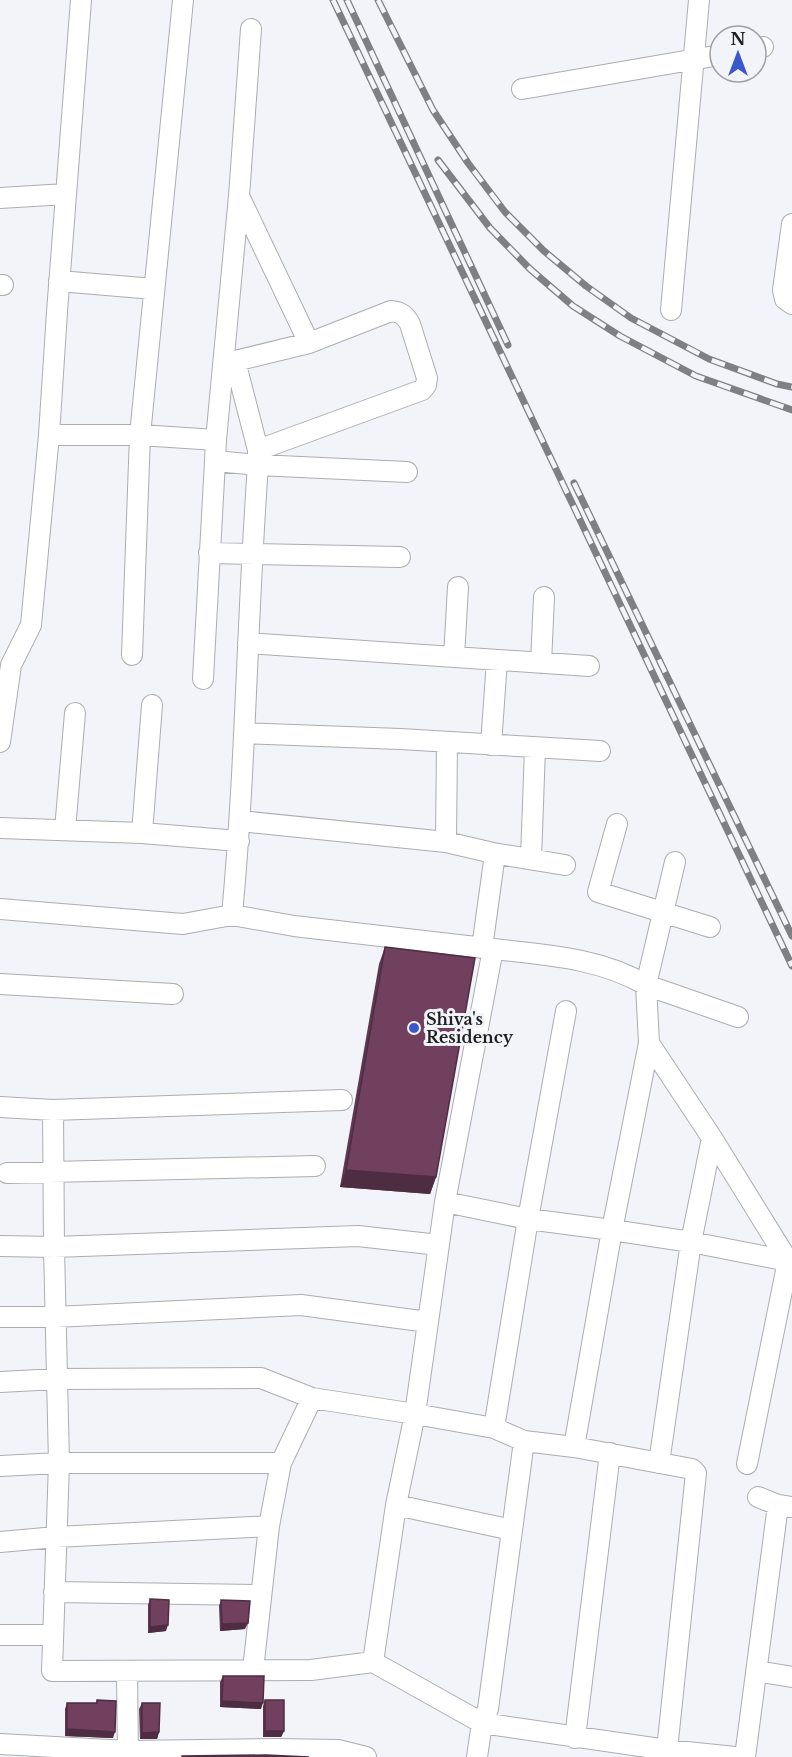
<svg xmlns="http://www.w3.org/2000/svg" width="792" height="1757" font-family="'Libre Baskerville',serif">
  <rect width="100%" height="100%" fill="#f2f4f9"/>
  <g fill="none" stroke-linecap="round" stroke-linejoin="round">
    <defs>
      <path id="minor" d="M81,0L57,312L49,435H140L216,440L215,461L258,465C247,615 246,766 232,915
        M756,49L763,47
        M522,89L720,55
        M239,196L309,343
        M0,198L66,194
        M792,224L783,290L785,299L792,304
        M59,281L154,289
        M0,285H3
        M671,310L699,0
        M235,361L258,450
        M223,364L309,343L391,311C401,312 405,315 410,324L427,378L426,385L422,390L258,450V465L407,472
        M216,440L239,196L251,29
        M209,553L400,557
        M248,643L589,666
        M132,655L140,435L183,0
        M454,657L458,587
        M541,663L544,597
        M203,679L215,461
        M244,733L400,739L600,751
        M0,742L11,665L31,625L49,435
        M491,745L497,660
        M240,821L446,842L493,853L494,861L482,948
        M617,824L598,892L710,927
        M0,828L142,833L239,841
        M65,830L75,713
        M142,833L152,705
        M446,842L447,742
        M493,853L565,865
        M531,859L535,748
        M675,862L646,985L738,1017
        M0,909L183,924L232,915L294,926L493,949L445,1202L528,1219L612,1230L649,1043L712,1138L788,1261
        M493,949C546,955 600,958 646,985L649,1043
        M0,984L173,994
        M0,1107L53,1110L54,1247L59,1463L0,1466
        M53,1110L342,1100
        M7,1173L315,1166
        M0,1246L54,1247L358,1236L439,1245
        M0,1317H55L301,1305L428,1322
        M0,1382L57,1379L261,1378L312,1398
        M494,1428L528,1219L566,1011
        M574,1447L612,1230L691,1242L788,1261
        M659,1463L691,1242L712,1138
        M747,1464L788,1261L792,1268
        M758,1497L778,1505L792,1507
        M396,1505L512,1530
        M0,1542L56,1537L269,1526
        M54,1592L260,1595
        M0,1635H52
        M373,1662L311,1670L52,1671L59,1463H281L312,1398L415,1414L396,1505L373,1662L482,1723L667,1750L696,1473L692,1469L574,1447L524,1441L494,1428L415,1414L445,1202
        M253,1670L269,1526L281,1463
        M127,1671L128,1757
        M756,1671L792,1677
        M575,1738L610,1453
        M0,1744L128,1751L275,1749L338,1750L366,1757
        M477,1757L482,1723L488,1709L524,1441
        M666,1757L667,1750L735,1757
        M745,1757L778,1505"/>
    </defs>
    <!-- minor casing -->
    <use href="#minor" stroke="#abadb1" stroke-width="22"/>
    <!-- minor -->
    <use href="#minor" stroke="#fff" stroke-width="20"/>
    <defs>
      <path id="rail" d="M333,0L792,966
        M347,0L508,345
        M378,0L433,110L468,163L505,212L544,251L586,286L631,318L709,359L777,384L792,387
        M438,160L490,228L530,269L573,306L620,336L696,376L792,410
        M574,483L792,936"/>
    </defs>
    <!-- rail casing -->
    <use href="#rail" stroke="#7f8083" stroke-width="7"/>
    <!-- rail -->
    <use href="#rail" stroke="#f2f4f9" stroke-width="4.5" stroke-dasharray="14" stroke-linecap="butt"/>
  </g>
  <!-- wall -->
  <path fill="#603751" d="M385,947L436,1177L430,1194L340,1187L379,964Z
    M150,1599L166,1631L148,1633V1605Z
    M221,1600L245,1629L220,1631L219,1606Z
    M223,1676L261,1709L220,1707V1682Z
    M97,1700L113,1738L65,1736V1709L67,1703H96Z
    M265,1700L284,1731L281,1737H263V1706Z
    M142,1703L159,1732L157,1739H140L139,1709Z"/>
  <!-- shaded-wall -->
  <path fill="#4e2d42" d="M346,1170L436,1177L430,1194L340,1187Z
    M248,1623L245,1629L220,1631L222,1624Z
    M168,1625L166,1631L148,1633L150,1627Z
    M222,1701L263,1703L261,1709L220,1707Z
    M67,1729L115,1732L113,1738L65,1736Z
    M265,1731H284L281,1737H263Z
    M159,1732L157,1739H140L142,1733Z"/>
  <!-- building -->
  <path fill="#70405e" stroke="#4e2d42" stroke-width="1.5" d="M385,947L475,958L436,1177L346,1170Z
    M150,1599L169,1600L168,1625L150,1627Z
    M221,1600L250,1601L248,1623L222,1624Z
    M223,1676H264L263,1703L222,1701Z
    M97,1700L116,1701L115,1732L67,1729V1703H97Z
    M265,1700H284V1731H265Z
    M142,1703H160L159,1732L142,1733Z
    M266,1755L309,1757H182V1756Z"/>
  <!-- markers -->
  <circle fill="#3b58ca" stroke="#f2f4f9" stroke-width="2" cx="414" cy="1028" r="6"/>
  <g text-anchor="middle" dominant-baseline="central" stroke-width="6" stroke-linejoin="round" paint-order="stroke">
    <!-- poi labels -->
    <g font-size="16" font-weight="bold" fill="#1f1f21" stroke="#f2f4f9" text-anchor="start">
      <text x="426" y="1019">Shiva's<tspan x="426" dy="18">Residency</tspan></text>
    </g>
  </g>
  <!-- north arrow -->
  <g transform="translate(738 54)"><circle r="28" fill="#f2f4f9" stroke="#9e9fa3" stroke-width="1.5"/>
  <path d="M0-4.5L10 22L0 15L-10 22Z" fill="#3b58ca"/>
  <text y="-9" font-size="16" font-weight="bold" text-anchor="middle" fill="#1f1f21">N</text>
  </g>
</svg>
